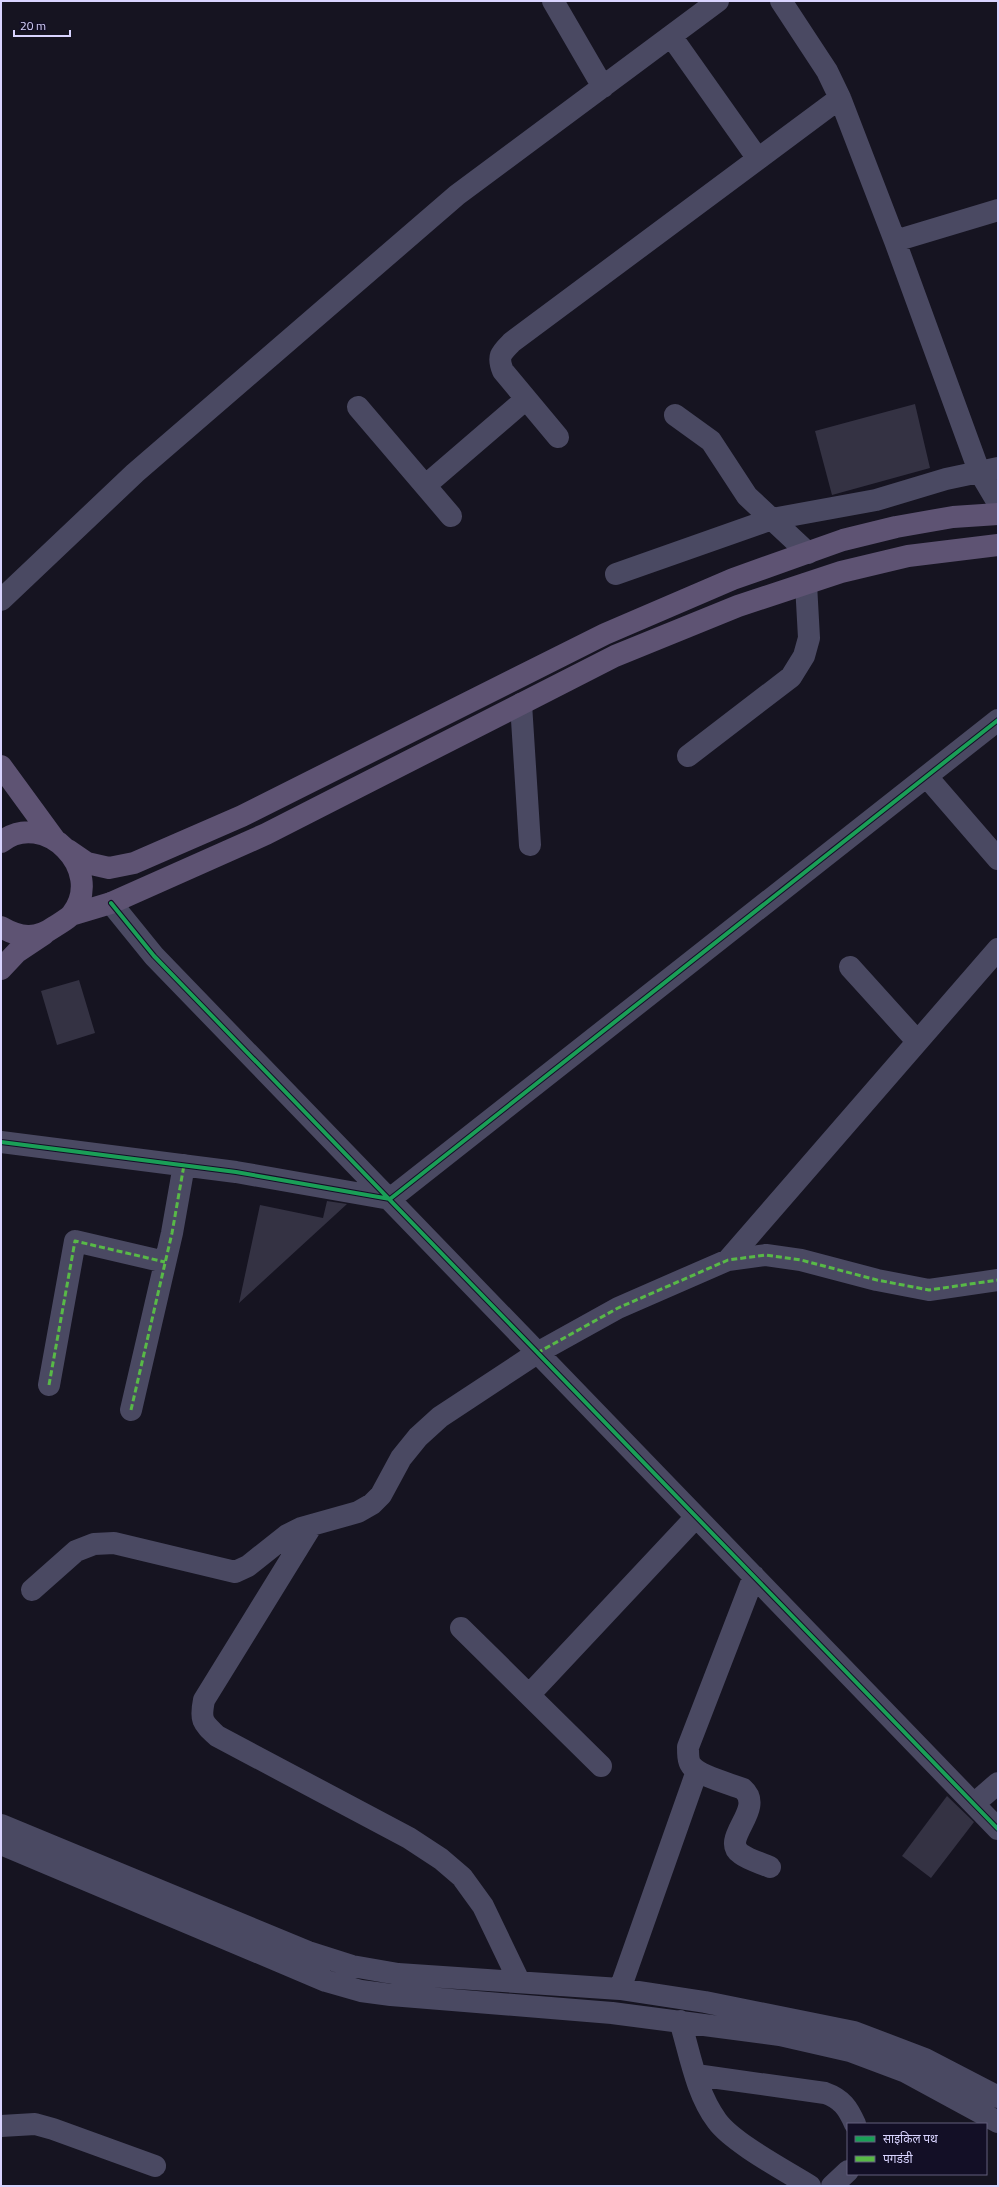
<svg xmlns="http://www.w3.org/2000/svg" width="999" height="2187" font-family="'Titillium Web','Noto Sans Devanagari',sans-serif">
  <rect width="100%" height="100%" fill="#161421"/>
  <!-- building -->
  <path fill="#343243" d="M915,404L930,468L832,495L815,431Z
    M79,980L95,1033L57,1045L41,991Z
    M327,1201L347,1204L239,1303L260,1205L323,1218Z
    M947,1796L974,1822L931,1878L902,1856Z"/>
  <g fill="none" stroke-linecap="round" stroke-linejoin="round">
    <!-- minor -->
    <path stroke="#4a4962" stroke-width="22" d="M553,1L603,87
      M781,1L827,71L840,98L895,241
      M671,36L758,159
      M998,210L895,241L979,471L998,503
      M358,407L451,516
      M675,415L711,441L747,496L808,553
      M558,437L503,371C497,356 501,353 512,342L840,98
      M426,485L526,399
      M616,574L772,519L876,500L946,479L998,468
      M1,600L135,473L457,195L718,1
      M521,704L530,845
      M688,756L791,677L804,656L809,638L806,584
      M927,777L998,859
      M111,903L154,956L998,1829
      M850,967L917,1041
      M1,1142L236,1172L390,1199L998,720
      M728,1260L998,949
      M49,1385L75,1241L165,1262
      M131,1410L172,1233L184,1165
      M312,1525L204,1700C200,1720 202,1722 217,1736L409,1838L441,1859L462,1877L483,1906L519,1981
      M754,1576L688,1747C688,1753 688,1761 691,1765C698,1776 731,1784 743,1789C766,1809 719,1839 741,1854C749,1860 761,1863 770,1867
      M32,1590L76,1551L94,1544L114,1543L235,1572L248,1566L287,1535L301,1528L358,1512L372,1504L381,1495L401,1458L418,1437L440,1417L537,1353L618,1308L728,1260L766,1255L801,1260L877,1280L929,1290L998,1280
      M461,1628L601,1766
      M529,1695L696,1517
      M975,1803L998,1783
      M1,1825L308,1952L352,1966L398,1974L620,1989L705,2002L854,2032L925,2059L998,2097
      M1,1844L326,1981L361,1991L391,1995L612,2013L780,2035L850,2051L906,2072L998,2122
      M620,1989L697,1771
      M680,2021C690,2054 696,2093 717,2121C733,2143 786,2171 810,2186
      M696,2075L825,2093C842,2099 848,2108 855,2124
      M1,2126L35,2124L53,2129L155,2166
      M832,2186L848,2171"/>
    <!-- major -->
    <path stroke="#5e5373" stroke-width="22" d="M1,766L55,840
      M1,842C44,808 106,870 72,914C68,919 60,923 54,927C36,940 20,938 1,927
      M68,850L87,863L109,868L134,863L242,816L605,634L733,579L843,540L896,527L953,517L998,514
      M71,915L111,903L266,834L615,656L738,606L841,572L908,556L998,545
      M1,969L17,952L44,934"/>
    <!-- quiet -->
    <path stroke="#58b947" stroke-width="3" stroke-dasharray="6 3" stroke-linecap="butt" d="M537,1353L618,1308L728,1260L766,1255L801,1260L877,1280L929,1290L998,1280
      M49,1385L75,1241L165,1262
      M131,1410L172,1233L184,1165"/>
    <defs>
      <path id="cycleway" d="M111,903L154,956L998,1829
        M1,1142L236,1172L390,1199L998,720"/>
    </defs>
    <!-- cycleway casing -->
    <use href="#cycleway" stroke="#130f26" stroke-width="6"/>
    <!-- cycleway -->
    <use href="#cycleway" stroke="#1a9f57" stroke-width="4"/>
  </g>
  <!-- border -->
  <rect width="999" height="2187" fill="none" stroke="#d9d4ff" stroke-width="4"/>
  <!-- legend -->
  <rect x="847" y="2123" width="140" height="52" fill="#130f26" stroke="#625e7d"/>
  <rect x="855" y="2136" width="20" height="6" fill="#1a9f57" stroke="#625e7d"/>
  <text x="883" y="2143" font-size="12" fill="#d9d4ff">साइकिल पथ</text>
  <rect x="855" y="2156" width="20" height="6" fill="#58b947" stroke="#625e7d"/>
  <text x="883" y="2163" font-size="12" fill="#d9d4ff">पगडंडी</text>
  <!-- scale -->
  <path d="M14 30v6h56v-6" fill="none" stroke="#d9d4ff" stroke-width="2"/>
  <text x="20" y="30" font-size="12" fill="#d9d4ff" stroke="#130f26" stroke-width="3" paint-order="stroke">20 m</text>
</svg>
